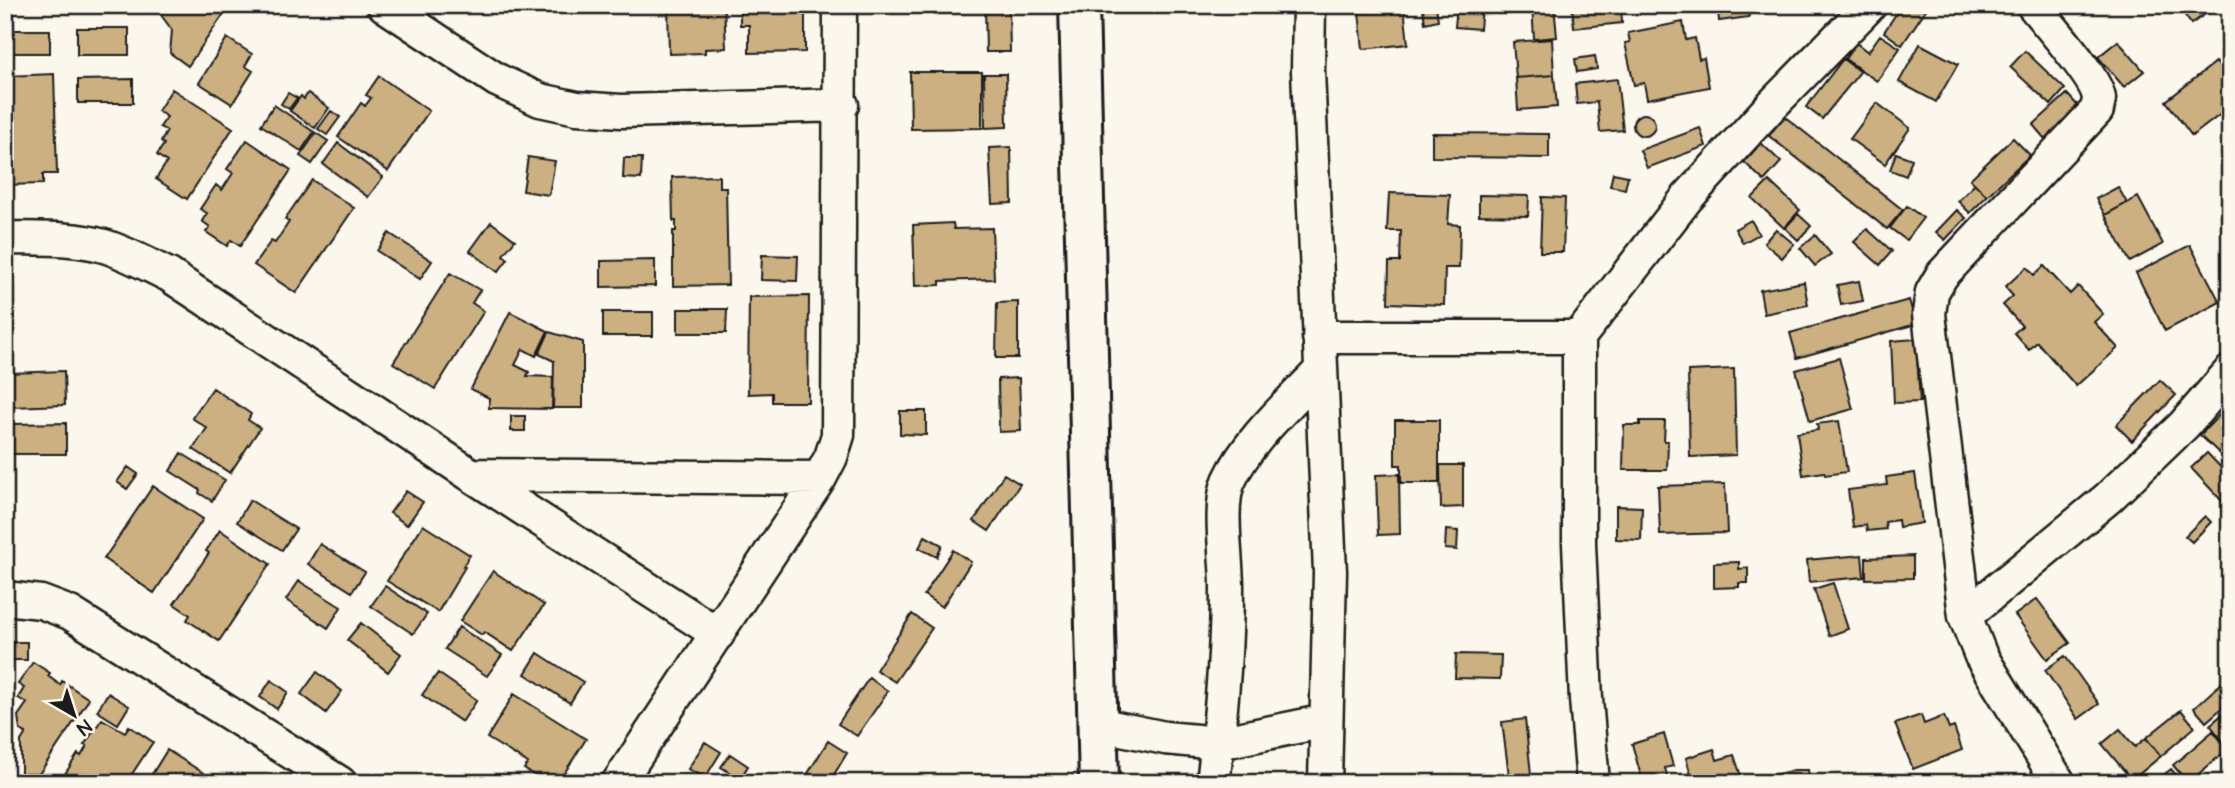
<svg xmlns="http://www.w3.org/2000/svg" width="2235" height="788" font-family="'Architects Daughter',sans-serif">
  <rect width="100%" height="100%" fill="#fbf7ec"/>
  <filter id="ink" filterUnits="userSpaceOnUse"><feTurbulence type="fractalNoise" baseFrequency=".0143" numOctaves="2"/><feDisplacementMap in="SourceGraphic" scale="14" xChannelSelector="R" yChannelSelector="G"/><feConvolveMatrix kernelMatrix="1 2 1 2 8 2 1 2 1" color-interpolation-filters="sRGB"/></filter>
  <g filter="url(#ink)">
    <!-- building -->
    <path fill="#ccb082" stroke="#1c1c1c" stroke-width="2" d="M168,5H230L188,66L170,53L172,30L161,15Z
      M668,5H724L726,48L705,49V53L669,54Z
      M743,5H805V52L749,53V25H740V8H743Z
      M985,5H1009L1010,52H986Z
      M1457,5L1482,7L1480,29L1455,27Z
      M1532,5H1554L1557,37L1534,39Z
      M1572,5H1621L1622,23L1574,28Z
      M1689,5H1716V12L1690,14Z
      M1722,5H1747L1749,17L1719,21L1718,11L1722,10Z
      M1758,5H1779L1780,11L1759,14Z
      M1902,5H1929L1902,45L1884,32Z
      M2184,5H2218L2191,24L2180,8Z
      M1436,6L1438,20L1425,23L1423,9Z
      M1404,7L1408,44L1363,49L1359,12Z
      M1683,22L1686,40L1695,38L1699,59L1704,58L1709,87L1647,99L1644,83L1634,85L1625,43L1630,42L1628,33Z
      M77,28H129V55H77Z
      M5,30H50V53H5Z
      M1880,35L1900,48L1877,81L1845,59L1856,43L1868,52Z
      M227,38L252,54L245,66L253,71L232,104L199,83Z
      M1552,39L1554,75L1516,78L1513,42Z
      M2118,41L2144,71L2124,87L2098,57Z
      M1920,44L1958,64L1936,102L1899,82Z
      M2025,51L2065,89L2051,105L2010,67Z
      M1595,56L1597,69L1577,72L1575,59Z
      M1843,59L1860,72L1822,119L1806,107Z
      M2216,62L2230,79V107L2192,136L2166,101Z
      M910,72H982V128L911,129Z
      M54,74L57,174H43V184L5,185V76Z
      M984,74H1006L1007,127L985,128Z
      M1554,75L1557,107L1518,110L1516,78Z
      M379,76L429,111L388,171L338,137L361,103L365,106L371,98L366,95Z
      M133,79V103H78V80Z
      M1617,79L1623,130L1600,132L1597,102L1577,104L1575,84Z
      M172,89L233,128L187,199L156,179L167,162L157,155L164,144L161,142L167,131L160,127L167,117L158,111Z
      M288,93L297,98L289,109L281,104Z
      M308,93L329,108L315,128L290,111L301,96L304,99Z
      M2067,94L2080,108L2045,139L2033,125Z
      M1877,103L1910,128L1885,164L1850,139Z
      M274,105L314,132L301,151L261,125Z
      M331,111L340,117L327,135L318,129Z
      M1633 125a11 11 0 1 1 22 0a11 11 0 1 1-22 0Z
      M1784,116L1903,210L1887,229L1769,136Z
      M1700,128L1706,146L1647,168L1640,150Z
      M316,133L328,141L312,164L300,156Z
      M1432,133L1549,134V158L1432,157Z
      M2013,138L2030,155L1987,196L1970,179Z
      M247,140L291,170L240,246L231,240L227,246L206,232L210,227L202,221L207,213L200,209L216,185L222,190L233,173L227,169Z
      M338,143L383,177L368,197L323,164Z
      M1761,143L1781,162L1764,181L1744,162Z
      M1011,147L1012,203L992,204L989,148Z
      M1896,153L1912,159L1906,176L1890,170Z
      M528,157L555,161L549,195L523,191Z
      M624,158H642L641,179L623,178Z
      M1613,173L1628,176L1625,189L1610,186Z
      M719,176V187H726L728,285L673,286V231H676V221H673L672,177Z
      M312,180L354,208L296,293L254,265L271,241L275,243L289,222L285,219Z
      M1769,181L1800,210L1784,228L1752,198Z
      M1975,184L1987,196L1970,213L1958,201Z
      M2118,187L2127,203L2105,215L2096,199Z
      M1389,193L1450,195L1448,224L1460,225L1459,268H1445L1444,305L1388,303L1389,262H1400L1401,231H1387Z
      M1479,195L1529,196L1528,216L1479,215Z
      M1542,197L1565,198L1563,252H1540Z
      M2138,197L2163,244L2130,262L2105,215Z
      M1907,206L1923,218L1906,240L1890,228Z
      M1957,210L1966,218L1945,240L1936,232Z
      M1798,214L1811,226L1798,240L1785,228Z
      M1751,220L1759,234L1743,243L1735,229Z
      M491,222L515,240L503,255L508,259L498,272L470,251Z
      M953,223L954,229L992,228L994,279L940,281V285L915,286L913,225Z
      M1776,229L1794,244L1782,258L1764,243Z
      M1867,229L1892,251L1880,265L1854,242Z
      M389,233L432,261L420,279L377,251Z
      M1815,235L1831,254L1815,266L1800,248Z
      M2190,245L2220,302L2165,331L2136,273Z
      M762,255L798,256L797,281L761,280Z
      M655,260V286L601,287V261Z
      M2044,266L2070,294L2078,286L2103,314L2094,322L2118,348L2076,386L2037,342L2029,350L2014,333L2022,326L2003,305L2013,296L2005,287L2027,267L2034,275Z
      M450,273L480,290L472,303L484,311L435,389L393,363Z
      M1859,281L1863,301L1841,305L1837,285Z
      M1804,282L1808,305L1764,314L1760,290Z
      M809,296L808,402H772V393L748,394L749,297Z
      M1909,300L1916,324L1797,358L1790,333Z
      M1018,302V358H996L997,303Z
      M678,309H727L726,333H678Z
      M510,312L548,331L536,356L523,349L515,365L529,372L527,376L553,377L552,409L489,408V398L471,389Z
      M603,312H653V336H603Z
      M549,332L583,342V408H553L554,361L539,354Z
      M1916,339L1920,402L1894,403L1891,341Z
      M1839,358L1853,409L1810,421L1796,370Z
      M1734,369L1736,455L1690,457L1688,371Z
      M64,371L65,405L11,407L10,373Z
      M1019,378L1021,431L999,432L998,379Z
      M2160,380L2176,395L2132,441L2116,425Z
      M213,388L251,414L248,420L260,428L230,473L193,449L207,428L192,418Z
      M2230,404V442L2219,453L2200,435Z
      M900,411H926V435L900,434Z
      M511,416H525V431H511Z
      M1395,420H1439V483H1401V465H1395Z
      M1640,421H1665L1664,441H1668L1667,470H1623L1624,425H1640Z
      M1839,421L1847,472L1825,475L1824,472L1803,475L1797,433L1818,430L1817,424Z
      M66,423V454H12V424Z
      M181,453L225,480L212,501L199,493L200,490L170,471Z
      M2207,453L2230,477V495L2223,502L2191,468Z
      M1440,465H1463V507L1441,508Z
      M128,467L138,474L127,489L117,482Z
      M1915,473L1922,523L1899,527L1898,520L1885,522L1886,529L1867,531L1866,525L1853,527L1848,490L1887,485L1886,477Z
      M1004,474L1020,484L989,531L974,521Z
      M1399,474L1400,534L1378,535L1376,475Z
      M1725,484L1727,533L1660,535L1658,486Z
      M153,486L203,519L154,593L104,559Z
      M406,491L423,502L407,525L390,513Z
      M250,500L296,529L282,550L237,522Z
      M1616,506L1642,507L1641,540L1616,539Z
      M2205,516L2211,522L2192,542L2185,536Z
      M423,525L470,555L463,566L465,567L438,612L387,581Z
      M220,530L270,564L219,641L187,620L190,615L174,604L209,553L206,551Z
      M1446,530L1458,531L1457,550L1445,549Z
      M925,536L942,545L937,557L919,548Z
      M320,544L365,572L352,592L308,564Z
      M953,550L971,562L942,607L924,595Z
      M1862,555L1864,577L1809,582L1807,560Z
      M1913,556V578L1866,579V558Z
      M1739,562V569L1748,568V583H1739V587L1714,588V563Z
      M493,571L544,605L513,651L484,632L482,635L460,621Z
      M299,581L341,607L328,628L286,600Z
      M1833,583L1848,629L1829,636L1814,589Z
      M385,586L427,614L413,634L371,606Z
      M2037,599L2070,643L2047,659L2015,615Z
      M912,614L932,628L895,682L876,670Z
      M361,623L401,654L388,672L347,640Z
      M459,627L502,655L487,676L445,649Z
      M12,642H27V660H12Z
      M538,653L583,682L570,703L525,674Z
      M1456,654L1501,655L1500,679L1455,678Z
      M2065,656L2099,704L2078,719L2045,670Z
      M33,662L50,673L48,676L60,685L62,681L89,699L33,783L21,774V741L26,733L20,730L18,716L27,703L18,698L24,688L18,684Z
      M317,672L342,691L326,713L301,694Z
      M438,673L477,700L462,722L422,695Z
      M869,678L888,691L857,736L838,724Z
      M2226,679L2230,684V701L2206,722L2194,708Z
      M271,680L288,692L277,709L260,697Z
      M108,693L129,706L118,724L97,711Z
      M514,694L586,739L558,783H546L524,769L528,763L487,738Z
      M2230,708V735L2223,741L2210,725Z
      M2181,710L2195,727L2161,756L2146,738Z
      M1921,715L1924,724L1944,716L1949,729L1954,727L1962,750L1913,769L1895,724Z
      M102,719L125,732L129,726L153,742L126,783H59L78,754L81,756L87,746L84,745Z
      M1525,719L1532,783H1510L1502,722Z
      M2120,729L2135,747L2146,738L2161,756L2132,780L2102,744Z
      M2213,731L2228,749L2188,783L2173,765Z
      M1664,734L1673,766L1665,768L1669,783H1643L1632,744Z
      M828,741L847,753L829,783H802Z
      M705,742L721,752L705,778L688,769Z
      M1714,749L1717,760L1734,755L1741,776L1724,781V783H1699L1698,780L1693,782L1686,758Z
      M167,750L213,779L210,783H152L149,779Z
      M730,754L748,766L740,779L721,767Z
      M2171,769L2183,783H2153Z
      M1794,770H1808L1810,783H1753L1752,780Z"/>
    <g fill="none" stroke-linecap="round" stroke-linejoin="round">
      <defs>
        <path id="minor" d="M384,5L497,80L540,100L577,108L621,111L842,105
          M1309,5L1308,71L1330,572L1325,783
          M2033,5C2047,23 2098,79 2099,99C2099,100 2097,109 2097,110L1942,275L1932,292L1929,314L1965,616L1981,656L2059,783
          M5,238C38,239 72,237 104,246C127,253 148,265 169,275L471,475L718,634
          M1319,337H1579
          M471,475L820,478
          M5,598L41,602L70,613L340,783
          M1965,616L2108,498L2184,425L2230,372
          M1097,724L1165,738L1218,743L1326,721
          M618,783L820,478L831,457L838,435L840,5
          M1213,783C1221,718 1227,652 1227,587C1227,559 1218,505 1229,481C1247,441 1290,403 1320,371
          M1593,783L1586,699L1579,544V337L1687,198L1772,105L1870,5"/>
        <path id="secondary" d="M1079,5L1099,783"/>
      </defs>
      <!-- minor casing -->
      <use href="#minor" stroke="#1c1c1c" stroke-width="37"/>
      <!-- secondary casing -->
      <use href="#secondary" stroke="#1c1c1c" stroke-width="44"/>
      <!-- minor -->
      <use href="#minor" stroke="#fbf7ec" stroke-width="32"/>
      <!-- secondary -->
      <use href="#secondary" stroke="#fbf7ec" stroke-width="38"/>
    </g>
  </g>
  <!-- margin -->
  <rect width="2235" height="788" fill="none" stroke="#fbf7ec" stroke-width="28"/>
  <rect x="14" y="14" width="2207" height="760" fill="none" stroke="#1c1c1c" stroke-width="2.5" filter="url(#ink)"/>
  <!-- north arrow -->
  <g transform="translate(74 715) rotate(141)" stroke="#fbf7ec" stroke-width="5" paint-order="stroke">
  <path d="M0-5L12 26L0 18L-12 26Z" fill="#1c1c1c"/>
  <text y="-10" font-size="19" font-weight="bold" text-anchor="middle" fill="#1c1c1c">N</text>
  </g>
</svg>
